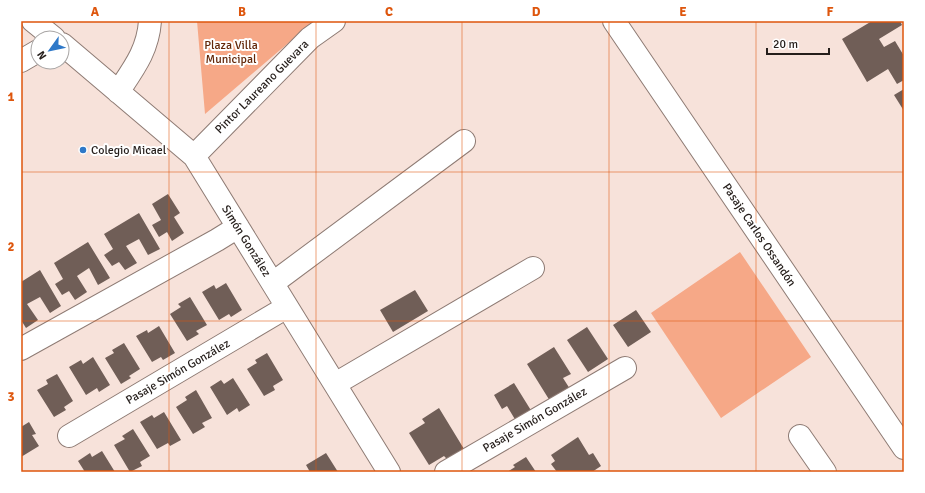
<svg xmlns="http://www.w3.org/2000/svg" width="925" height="493" font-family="Signika,sans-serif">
  <rect width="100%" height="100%" fill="#f7e2da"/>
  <!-- green -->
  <path fill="#f6a887" d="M197,21H312L313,22L205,114Z
    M740,252L811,357L721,418L651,313Z"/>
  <!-- building -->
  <path fill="#705e57" d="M872,21H900L902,25L879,39L884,47L895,41L904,56V80L897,84L888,69L867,82L842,39Z
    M904,89V111L894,95Z
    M168,194L180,213L174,217L184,233L172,241L167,232L159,237L152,225L161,220L152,204Z
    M139,213L160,249L148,255L139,239L126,246L137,263L125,270L119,262L112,266L104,255L113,249L104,234Z
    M88,242L110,278L98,285L89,268L77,276L87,292L75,300L69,291L62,295L55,284L63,279L54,263Z
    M40,270L61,306L50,313L40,297L27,304L38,320L26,328L21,320V282Z
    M226,283L242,310L231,317L229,314L219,320L202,292L214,285L216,289Z
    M415,290L428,311L393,332L380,310Z
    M190,297L207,325L196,331L199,334L187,341L170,314L181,307L178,304Z
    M636,310L651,332L628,347L613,325Z
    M159,326L175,353L163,360L161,357L152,362L136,336L147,330L148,333Z
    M587,327L608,359L588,372L567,340Z
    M124,343L140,369L129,376L131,378L121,384L105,358L114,353L112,350Z
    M554,347L571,374L563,378L570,389L550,401L527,364Z
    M267,353L283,380L273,386L275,390L264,396L247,369L257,363L255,360Z
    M93,357L110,385L99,392L97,388L86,395L69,367L81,360L83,364Z
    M57,374L73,401L64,407L66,410L54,417L37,390L48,384L46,380Z
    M233,378L250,405L239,412L237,408L227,415L210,387L221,380L224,384Z
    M514,383L532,412L516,421L507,406L502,409L494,395Z
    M196,390L212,418L202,423L205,427L193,434L176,407L187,400L185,397Z
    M439,408L464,449L447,459L444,456L429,465L409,433L425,423L422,419Z
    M164,412L181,440L170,446L168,443L157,449L140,422L152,415L154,418Z
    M29,422L36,434L32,435L39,446L21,457V427Z
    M133,429L150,456L140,462L142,466L130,472L114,445L125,439L122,436Z
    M578,437L589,455L593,453L601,466L592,472H557L551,464L555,461L551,455Z
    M102,451L115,472H85L78,461L90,453L92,457Z
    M326,453L338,472H310L306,465Z
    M526,457L536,472H507L515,467L513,465Z"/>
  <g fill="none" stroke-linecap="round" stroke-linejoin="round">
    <defs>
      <path id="minor" d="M33,21L54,38
        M614,21L904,448
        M62,44L194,156L389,472
        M21,61L38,51
        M118,92C134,68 148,50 150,21
        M194,156L310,38L334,21
        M273,283L464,141
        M21,349L217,240L238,227
        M335,384L533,268
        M69,436L287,307
        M800,436L825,472
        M446,472L625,368"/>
    </defs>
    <!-- minor casing -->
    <use href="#minor" stroke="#8e7b74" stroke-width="24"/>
    <!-- minor -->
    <use href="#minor" stroke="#fff" stroke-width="22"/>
  </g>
  <!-- grid -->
  <path fill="none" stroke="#de560d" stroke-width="1" stroke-opacity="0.55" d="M169,21V472M316,21V472M462,21V472M609,21V472M756,21V472M21,172H904M21,321H904"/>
  <!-- markers -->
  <circle fill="#2e78c8" stroke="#fff" stroke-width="1.5" cx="83" cy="150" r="4"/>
  <g text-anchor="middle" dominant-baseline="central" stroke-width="4" stroke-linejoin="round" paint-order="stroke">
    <!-- park labels -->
    <g font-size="12" fill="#632708" stroke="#fff">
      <text x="231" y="45">Plaza Villa<tspan x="231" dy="14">Municipal</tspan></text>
    </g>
    <!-- street labels -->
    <g font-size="12" fill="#251e1b" stroke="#fff">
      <text transform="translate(262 87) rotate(-45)">Pintor Laureano Guevara</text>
      <text transform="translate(759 235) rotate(56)">Pasaje Carlos Ossandón</text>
      <text transform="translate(246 241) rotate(58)">Simón González</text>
      <text transform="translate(178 372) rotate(-30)">Pasaje Simón González</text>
      <text transform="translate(535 420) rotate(-30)">Pasaje Simón González</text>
    </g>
    <!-- poi labels -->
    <g font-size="12" fill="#251e1b" stroke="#fff" text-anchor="start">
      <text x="91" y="150">Colegio Micael</text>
    </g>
  </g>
  <!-- border -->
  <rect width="925" height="493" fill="none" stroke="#ffffff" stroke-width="44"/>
  <!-- north arrow -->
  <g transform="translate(50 50) rotate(237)"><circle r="19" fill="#ffffff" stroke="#a8a5a4"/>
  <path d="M0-3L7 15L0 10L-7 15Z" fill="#2e78c8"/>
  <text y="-6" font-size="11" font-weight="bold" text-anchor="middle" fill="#251e1b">N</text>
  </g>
  <!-- scale -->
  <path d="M767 48v6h62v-6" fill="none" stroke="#251e1b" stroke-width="2"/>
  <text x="773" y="48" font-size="12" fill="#251e1b" stroke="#ffffff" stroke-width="3" paint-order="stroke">20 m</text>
  <rect x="22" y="22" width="881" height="449" fill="none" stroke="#de560d" stroke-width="1.5"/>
  <g font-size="13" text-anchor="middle" font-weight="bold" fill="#de560d">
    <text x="95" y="16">A</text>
    <text x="242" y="16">B</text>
    <text x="389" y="16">C</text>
    <text x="536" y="16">D</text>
    <text x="683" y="16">E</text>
    <text x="830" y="16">F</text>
    <text x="11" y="101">1</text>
    <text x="11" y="251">2</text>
    <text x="11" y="401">3</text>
  </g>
</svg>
